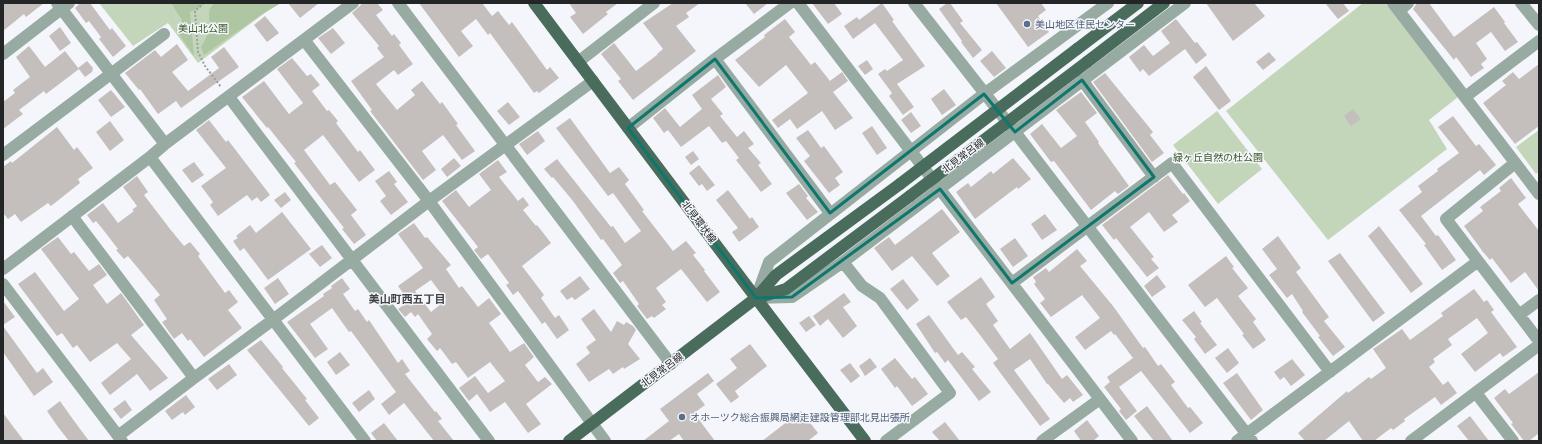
<svg xmlns="http://www.w3.org/2000/svg" width="1542" height="444" font-family="Figtree,'Noto Sans JP',sans-serif">
  <rect width="100%" height="100%" fill="#f4f6fb"/>
  <!-- green -->
  <path fill="#c3d6ba" d="M99,3H278L198,63L168,23L133,46Z
    M1363,3H1386L1458,97L1429,120L1447,149L1328,240L1226,111Z
    M1217,111L1262,169L1218,204L1173,145Z
    M1539,130V171L1536,174L1516,147Z"/>
  <!-- forest -->
  <path fill="#aec6a2" d="M171,3H202V6L190,12L194,56L176,30L182,20Z
    M215,3H281L261,15L204,55L201,47C204,42 207,36 209,30C212,22 204,11 215,3Z"/>
  <!-- building -->
  <path fill="#c4bfbd" fill-rule="evenodd" d="M3,3H44L26,17L24,14L3,31Z
    M80,3H90L110,30L112,28L126,46L113,57L99,39L101,37L89,21L86,23L75,8Z
    M288,3H319L300,18Z
    M363,3H377L383,10L376,15L392,36L394,34L401,43L399,45L413,64L398,75L394,70L376,84L397,110L415,95L411,90L422,81L440,104L442,102L458,124L456,125L475,151L462,160L443,135L422,151L436,170L423,180L370,111L372,110L351,81L384,57L377,48L379,46L352,13Z
    M419,3H482L492,16L498,11L509,25L512,22L547,70L550,67L559,78L539,93L537,91L534,93L490,33L488,35L476,19L461,31L473,46L459,57Z
    M569,3H618L606,12L608,14L583,34L570,17L576,13Z
    M673,3H700L686,13L689,17L676,26L696,51L633,100L618,81L621,79L601,54L614,43L636,71L657,55V54L663,49L643,23Z
    M745,3H768L754,14Z
    M812,3H834L842,14L828,24Z
    M882,3L894,20L892,21L925,66L897,84L914,107L903,115L889,96L892,93L878,74L885,69L887,71L903,60L875,23L853,39L844,26L857,17L859,20Z
    M947,3H950L963,21L960,23L982,50L973,58L961,42L962,41L939,9Z
    M996,3H1041L1046,10L1038,16L1049,32L1028,47Z
    M1206,3H1254L1265,16L1233,41Z
    M1325,3H1343L1349,11L1338,19Z
    M1417,3H1429L1454,37L1494,7L1505,22L1504,23L1518,42L1505,51L1491,32L1476,43L1487,59L1481,64L1484,68L1471,77L1456,57L1454,60L1413,9Z
    M265,16L279,33L267,42L254,25Z
    M785,19L795,32L789,37L811,65L815,62L830,81L842,72L848,81L833,92L853,118L835,130L822,111L797,129L790,119L778,128L772,120L808,93L786,65L759,87L735,60L765,37L764,35Z
    M1176,19L1195,43L1197,42L1207,55L1196,64L1185,49L1149,76L1143,69L1140,72L1129,57L1144,45L1153,56L1170,43L1161,31Z
    M60,27L71,43L60,51L49,36Z
    M333,28L345,43L331,54L318,38Z
    M177,44L188,60L172,72L188,91L219,68L211,57L224,47L239,67L181,108L176,101L158,114L140,89L139,90L125,73L155,50L161,57Z
    M29,46L45,67L65,51L79,69L46,94L44,91L19,110L23,114L3,129V102L15,93L13,90L30,77L16,57Z
    M992,51L1006,68L994,77L980,61Z
    M1269,52L1276,60L1263,70L1256,62Z
    M292,58L307,76L311,74L320,85L312,91L327,111L329,110L338,121L336,123L358,152L360,150L375,170L359,182L323,135L304,150L330,185L335,182L357,210L351,215L366,235L354,244L342,229L344,228L294,163L296,162L268,127L267,128L242,97L264,81L289,114L303,103L277,69Z
    M867,60L873,69L865,75L858,66Z
    M87,61L93,68L92,72L85,77L78,68Z
    M1539,64V126L1515,144L1483,103L1506,85L1502,81L1513,72L1519,79Z
    M1206,66L1231,101L1219,110L1193,77Z
    M1105,73L1153,132L1150,135L1164,153L1152,162L1093,82Z
    M718,75L726,87L711,99L723,114L720,116L737,137L744,131L754,144L748,148L761,163L758,165L772,184L761,192L736,160L739,158L726,141L722,143L709,126L681,147L668,130L664,133L653,118L665,108L680,127L702,109L692,95Z
    M944,89L956,105L942,115L931,99Z
    M111,90L125,107L111,117L98,100Z
    M1081,92L1097,113L1085,122L1099,142L1098,143L1129,186L1118,194L1115,191L1091,210L1054,161L1051,162L1030,134L1042,124L1061,148L1077,136L1056,110Z
    M508,102L520,117L509,125L497,111Z
    M1353,109L1361,119L1351,126L1344,116Z
    M911,112L921,126L911,133L901,120Z
    M1453,116L1476,146L1479,144L1496,165L1484,175L1480,170L1421,216L1436,236L1438,235L1456,260L1442,270L1424,245L1426,244L1399,210L1422,192L1418,186L1438,171L1437,169L1459,153L1438,127Z
    M570,118L610,173L619,167L629,180L625,184L644,210L642,211L673,251L686,241L696,253L693,255L705,270L704,271L720,292L707,302L681,269L656,288L666,302L662,305L666,309L654,318L652,316L647,319L637,306L639,304L623,281L620,283L613,273L622,265L603,239L601,240L573,201L553,177L552,178L544,169L557,159L611,227L613,226L625,243L641,231L613,193L608,196L556,128Z
    M209,120L226,142L228,140L270,195L261,202L257,197L252,201L247,195L218,216L210,205L213,202L201,186L226,168L196,130Z
    M110,121L124,140L110,151L96,132Z
    M872,126L887,148L877,155L862,133Z
    M57,127L74,150L77,147L93,168L78,179L80,183L51,206L48,203L21,222L15,214L8,219L3,213V167L11,161L12,163Z
    M808,130L821,148L824,146L843,172L835,178L840,185L829,193L804,161L810,156L796,138Z
    M538,131L545,141L527,155L519,144Z
    M693,151L699,159L691,165L685,157Z
    M454,158L461,166L447,177L441,169Z
    M1013,158L1031,179L1018,189L1017,187L975,219L956,192L968,183L971,187L991,171L993,174Z
    M498,160L507,172L499,177L518,201L523,197L529,205L523,210L536,226L537,225L551,243L522,266L544,295L541,298L555,318L559,315L569,330L557,339L545,322L542,324L518,291L513,295L506,285L509,283L488,254L481,259L474,250L478,247L442,201L456,190L469,207L491,190L479,174Z
    M194,162L204,175L192,183L182,170Z
    M699,165L715,185L707,191L702,184L699,186L689,173Z
    M389,171L397,182L394,184L408,202L391,215L380,201L386,196L375,181Z
    M1168,175L1183,194L1184,193L1190,201L1172,215L1178,222L1164,232L1149,212L1130,227L1154,257L1151,259L1159,268L1147,277L1116,238L1114,240L1102,225Z
    M137,176L148,192L144,195L170,229L184,246L190,242L200,254L198,256L225,293L229,290L238,302L228,310L242,328L204,357L190,339L188,341L182,333L174,339L162,322L167,319L154,300L160,295L128,256L124,259L116,250L118,249L101,227L96,221L93,223L87,215L103,203L118,223L134,211L132,210L137,206L123,187Z
    M1511,178L1526,198L1518,204L1539,231V291L1525,272L1511,283L1492,258L1490,260L1483,252L1464,226L1483,211L1480,207L1501,191L1499,188Z
    M799,184L808,196L806,198L818,212L807,220L786,193Z
    M728,190L750,219L752,217L759,227L739,242L732,232L738,228L716,200Z
    M285,192L291,200L281,208L274,200Z
    M942,209L960,232L932,253L950,276L937,286L912,256L892,271L874,248L889,237L895,245Z
    M282,212L311,249L268,280L244,248L240,251L233,241L238,238L236,236L250,225L256,233Z
    M1045,214L1057,230L1042,240L1031,224Z
    M414,223L425,238L427,237L451,265L446,269L459,288L462,286L478,307L489,298L501,314L489,323L510,352L524,343L534,357L525,365L538,382L545,377L552,384L526,404L541,424L528,433L505,402L490,412L477,394L469,401L459,388L475,376L488,393L505,381L490,362L468,378L456,362L452,364L440,348L437,351L427,339L432,334L418,314L415,317L411,312L405,317L398,309L409,301L398,286L423,268L398,234ZM431,280L446,300L431,312L415,291Z
    M1379,226L1423,284L1411,293L1368,236Z
    M1278,236L1301,268L1296,272L1329,317L1324,321L1345,347L1333,356L1318,337L1320,336L1302,312L1303,311L1292,294L1287,298L1269,275L1277,269L1262,249Z
    M58,237L71,254L74,252L89,271L99,264L107,275L93,285L107,304L121,293L144,325L131,335L168,378L150,391L137,374L110,395L101,383L131,359L117,343L90,362L77,345L73,348L62,333L57,336L18,284L35,272L64,311L79,299L41,249Z
    M1015,238L1028,256L1013,267L1000,249Z
    M322,245L332,258L320,267L309,254Z
    M1077,249L1087,261L1080,266L1113,306L1143,348L1145,347L1158,366L1161,364L1175,382L1171,385L1188,408L1190,407L1203,423L1190,433L1141,371L1119,387L1137,411L1126,420L1119,411L1121,409L1104,387L1110,382L1107,377L1133,358L1115,334L1114,335L1111,331L1085,350L1075,337L1100,318L1082,295L1051,317L1040,303L1045,299L1034,284L1036,282L1033,277L1046,268L1049,272Z
    M1340,253L1385,313L1373,322L1328,261Z
    M1226,256L1234,267L1232,268L1248,288L1238,296L1256,319L1253,322L1266,340L1253,349L1242,335L1244,334L1217,298L1205,307L1188,285Z
    M1157,275L1166,287L1152,297L1144,286Z
    M580,276L590,289L575,300L572,297L567,300L560,291Z
    M981,277L995,297L986,304L998,321L993,325L1010,349L1030,333L1062,379L1067,375L1083,395L1073,402L1070,398L1064,403L1048,384H1047L1030,359L1014,370L1050,419L1040,426L993,363L998,359L980,335L966,317L961,320L947,302Z
    M278,278L289,294L275,304L264,288Z
    M342,278L350,289L343,294L355,311L358,309L367,322L369,320L398,363L402,359L410,371L405,374L435,412L436,411L442,419L438,421L454,441H434L404,403L389,415L381,404L396,392L351,331L349,332L332,308L310,324L328,349L315,358L287,322L324,296L323,294L332,288L331,286Z
    M903,279L919,300L907,310L890,289Z
    M1474,289L1484,302L1487,300L1494,310L1491,312L1517,347L1503,357L1500,353L1475,372L1461,354L1488,333L1477,318L1448,339L1452,345L1433,359L1435,362L1429,367L1443,385L1448,381L1457,393L1441,405L1435,397L1404,419L1405,421L1393,430L1391,428L1374,441H1363L1349,421L1324,441H1305L1298,433L1347,391L1348,393L1369,377L1371,379L1386,368L1373,349L1402,329L1410,340L1443,316L1441,313Z
    M844,293L851,302L843,307L857,326L843,338L828,319L820,326L813,316Z
    M3,301L15,317L3,325Z
    M594,309L611,332L617,321L624,325L626,322L633,326L636,330L628,344L640,359L624,369L623,367L613,374L609,369L589,382L576,364L590,353L586,347L596,340L581,319Z
    M1194,311L1202,322L1200,323L1217,345L1205,354L1194,339L1196,337L1182,320Z
    M929,315L958,355L962,352L975,367L972,369L991,392L979,401L948,360L945,363L937,352L935,353L916,324Z
    M809,316L816,325L806,332L799,323Z
    M3,326L37,373L43,368L53,382L34,396L3,352Z
    M261,340L283,367L282,368L307,399L305,400L319,418L309,426L247,350Z
    M750,344L767,366L735,391L739,397L731,403L716,384L737,368L730,359Z
    M1228,348L1239,363L1227,373L1215,358Z
    M340,352L350,365L336,375L327,362Z
    M870,358L877,367L865,376L859,366Z
    M895,358L912,379L915,377L928,394L912,406L897,386L895,388L881,369Z
    M1292,359L1305,375L1291,386L1284,377L1280,380L1274,372Z
    M850,363L860,376L851,383L840,370Z
    M229,364L237,375L217,390L208,379Z
    M1539,372V433L1529,441H1524L1511,424L1513,423L1494,398L1505,389L1509,394Z
    M708,373L714,381L697,394L705,405L694,413L715,441H684L679,434L669,441H643L669,421L660,409Z
    M1237,373L1263,410L1251,420L1223,383Z
    M369,390L375,399L359,412L352,403Z
    M186,395L195,407L185,415L183,412L172,420L165,411Z
    M125,400L132,410L121,419L113,409Z
    M60,401L72,418L89,441H69L58,427L47,411Z
    M1147,406L1173,441H1154L1134,416Z
    M801,411L818,433L808,441H762Z
    M3,413L24,441H3Z
    M1470,416L1489,441H1469L1457,426Z
    M1087,420L1099,436L1093,441H1081L1074,431Z
    M945,422L960,441H940L932,432Z
    M384,423L398,441H377L371,433Z"/>
  <g fill="none" stroke-linecap="round" stroke-linejoin="round">
    <!-- path -->
    <path stroke="#9c9da1" stroke-width="2" stroke-dasharray="2 2" stroke-linecap="butt" d="M204,3L195,11L198,52L205,66L221,87"/>
    <!-- minor -->
    <path stroke="#97aba2" stroke-width="12" d="M57,3L165,144
      M398,3L671,364
      M798,3L1132,441
      M914,3L1015,132L1252,441
      M1108,3L984,94L769,262L756,298L792,297L843,262L1185,3
      M1393,3L1539,194
      M1521,3L1539,25
      M1399,11L1408,3
      M305,41L429,201L605,441
      M3,54L69,3
      M715,59L830,213
      M578,62L654,3
      M1082,80L1154,177
      M229,97L489,441
      M1465,97L1539,41
      M628,128L715,59L790,3
      M3,155L164,34
      M150,157L365,441
      M1515,163L1446,219L1539,341
      M72,216L194,378
      M843,262L862,286L880,298L950,393L886,441
      M3,269L150,157L165,144L353,3
      M1012,283L1172,163L1330,372
      M3,284L122,441
      M1519,315L1539,300
      M1476,393L1513,441
      M118,436L194,378L274,319L429,201L593,81
      M1042,441L1100,399
      M1237,441L1477,262
      M1411,441L1539,345"/>
    <!-- major -->
    <path stroke="#496c5d" stroke-width="12" d="M534,3L756,298L865,441
      M1077,49L1138,3
      M1087,62L1164,3
      M757,298L786,289L910,196
      M569,441L756,298L776,275L900,184"/>
    <!-- major-bridge -->
    <path stroke="#496c5d" stroke-width="12" d="M900,184L1077,49
      M910,196L1087,62"/>
  </g>
  <!-- marked area -->
  <path fill="none" stroke="#0f766e" stroke-width="3" stroke-linejoin="round" d="M715,59L830,213L984,94L1015,132L1082,80L1154,177L1012,283L940,189L792,297L756,298L628,128Z"/>
  <!-- markers -->
  <g fill="#5c6f8a" stroke="#f4f6fb" stroke-width="1.5">
    <circle cx="1027" cy="24" r="4"/>
    <circle cx="682" cy="417" r="4"/>
  </g>
  <g text-anchor="middle" dominant-baseline="central" stroke-width="3" stroke-linejoin="round" paint-order="stroke">
    <!-- service labels -->
    <g font-size="10" fill="#4e5e75" stroke="#f4f6fb" text-anchor="start">
      <text x="1035" y="24">美山地区住民センター</text>
      <text x="690" y="417">オホーツク総合振興局網走建設管理部北見出張所</text>
    </g>
    <!-- park labels -->
    <g font-size="10" fill="#375825" stroke="#f4f6fb">
      <text x="203" y="28">美山北公園</text>
      <text x="1218" y="157">緑ヶ丘自然の杜公園</text>
    </g>
    <!-- street labels -->
    <g font-size="10" fill="#242526" stroke="#f4f6fb">
      <text transform="translate(963 156) rotate(-37)">北見常呂線</text>
      <text transform="translate(699 222) rotate(53)">北見環状線</text>
      <text transform="translate(662 370) rotate(-37)">北見常呂線</text>
    </g>
    <!-- neighbourhood labels -->
    <g font-size="11" font-weight="bold" fill="#434448" stroke="#f4f6fb">
      <text x="407" y="299">美山町西五丁目</text>
    </g>
  </g>
  <!-- border -->
  <rect width="1542" height="444" fill="none" stroke="#242526" stroke-width="8"/>
</svg>
